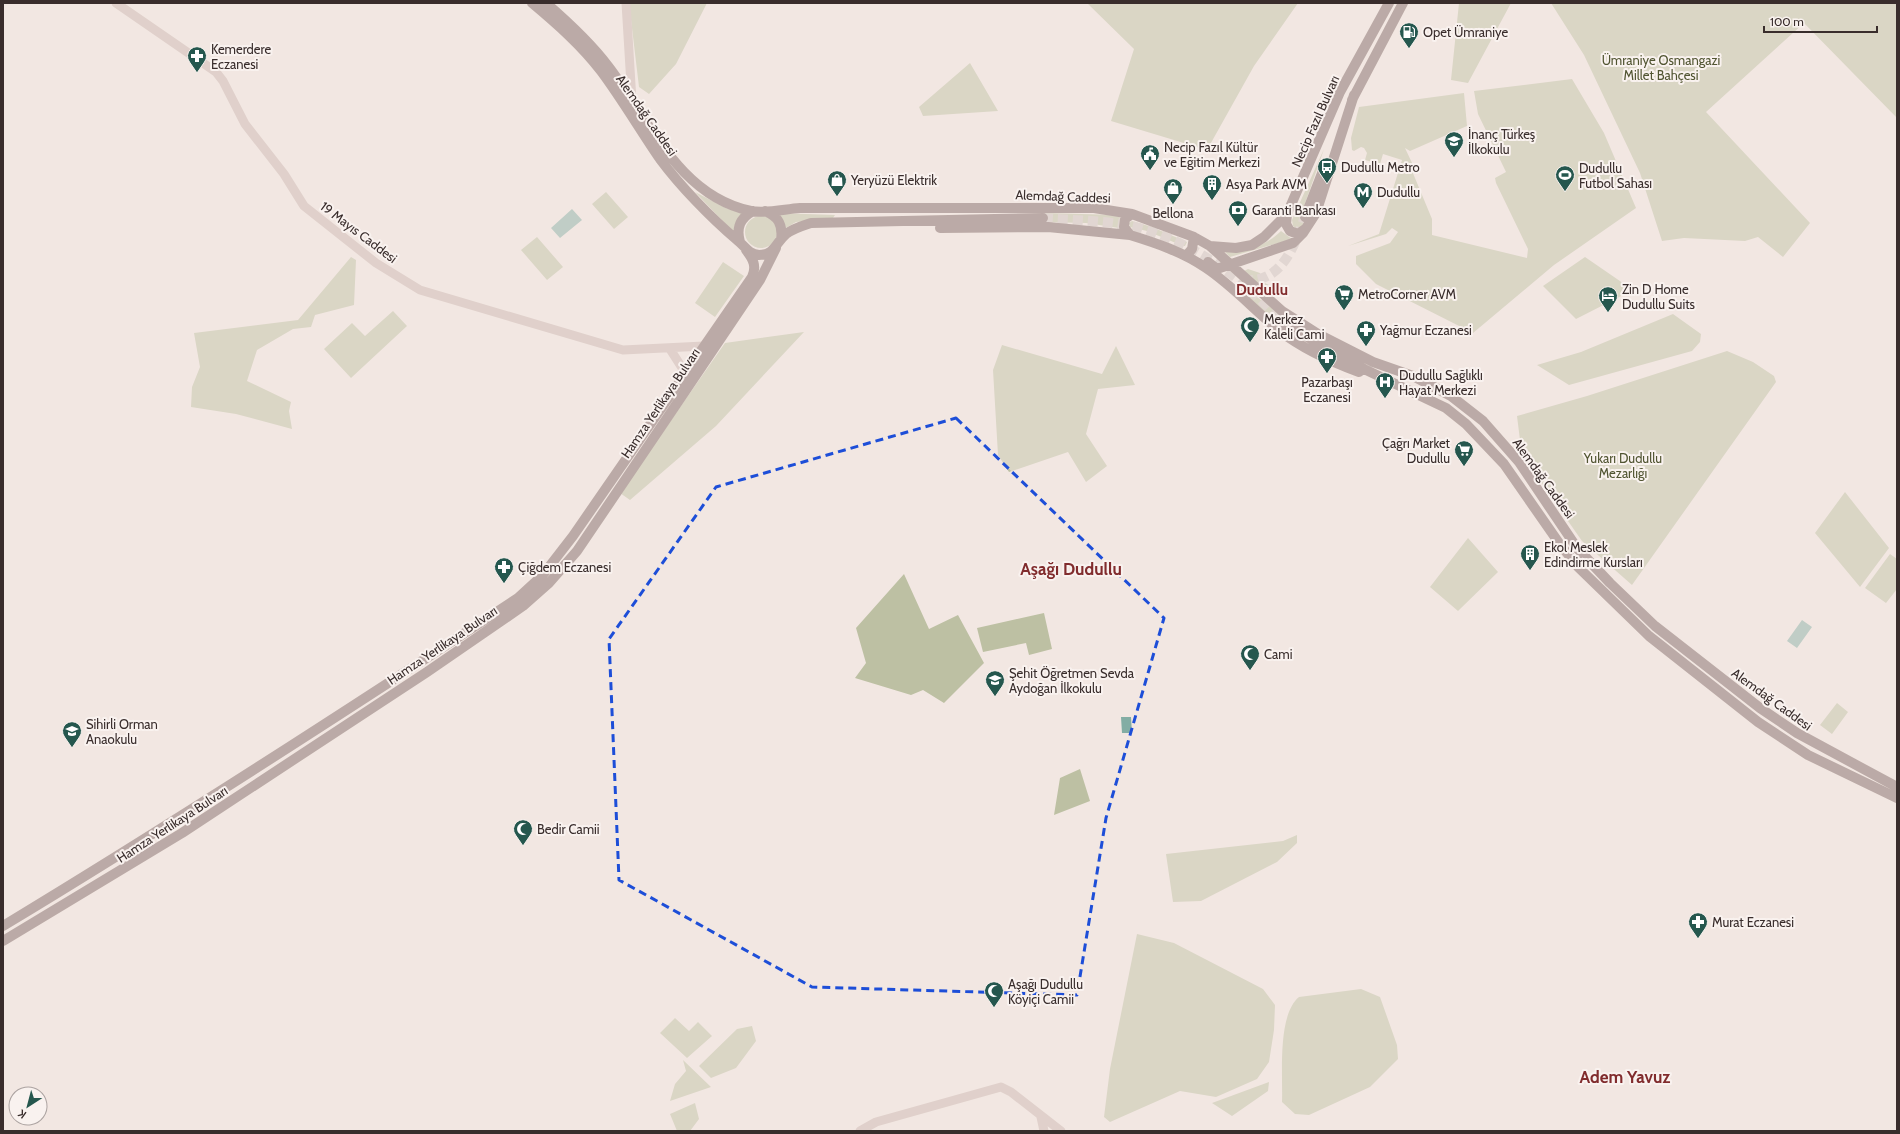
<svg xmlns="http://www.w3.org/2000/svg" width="1900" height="1134" font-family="Cabin,sans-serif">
  <rect width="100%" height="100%" fill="#f2e7e2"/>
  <!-- green -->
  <path fill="#bdc0a3" d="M629,3H707L676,64L649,94L639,87Z
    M1087,3H1298L1254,66L1207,150L1111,121L1134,49Z
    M1459,3H1511L1468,83L1451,80Z
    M1551,3H1897V118L1804,23L1706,112L1810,223L1783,257L1758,237L1745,241L1684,238L1662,241L1640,173L1584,55Z
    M970,63L998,111L923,116L919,107Z
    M1572,79L1604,133L1636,208L1554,265L1473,333L1376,284L1356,264V256L1390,243L1398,232L1392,228L1386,234L1348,246L1379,234L1402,160L1383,154L1380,164L1365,160L1367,153L1364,148L1361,147L1354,151L1352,150L1351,138L1359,107L1464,93L1467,126L1410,151L1405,148L1413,165L1410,166L1432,219V235L1527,258L1528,249L1496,183L1495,178L1506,172L1478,114L1474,91Z
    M1324,149L1301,215L1309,218L1304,227L1297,229L1293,226L1292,220Z
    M606,192L628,217L614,229L592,204Z
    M695,192L728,209L746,212L736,235Z
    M776,213L835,215L833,218L796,222L784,229Z
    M1044,213L1120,215L1119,228L1086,223L1043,222Z
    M745 232a16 16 0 1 1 32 0a16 16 0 1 1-32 0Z
    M1132,221L1152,227L1187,242L1185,246H1183L1147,231L1130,227L1129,223Z
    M1281,231L1292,239L1230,257L1225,252C1247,249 1265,247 1281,231Z
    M537,237L563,267L547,280L521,250Z
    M351,257L356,260L354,305L315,315L311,327L293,329L257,350L247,381L291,402L289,411L292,429L236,414L191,407L192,387L200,367L194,333L298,320Z
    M1585,257L1633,290L1576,319L1543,286Z
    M723,262L744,276L715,317L695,303Z
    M1248,269L1260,273L1263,282L1273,287L1274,292L1272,296L1244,271Z
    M1246,289L1287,319L1280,327L1242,293Z
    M393,311L407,326L351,378L324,349L352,323L365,336Z
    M1673,314L1701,334L1700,342L1692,351L1569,385L1537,365L1581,352Z
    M804,332L716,426L630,500L620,493L725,343Z
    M1002,345L1102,374L1116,346L1135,385L1098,389L1086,434L1107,466L1086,482L1068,452L1009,472L998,455L993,370Z
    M1727,351L1753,362L1774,376L1776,382L1632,585L1582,541L1528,464L1521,448L1517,416L1587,396Z
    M1845,492L1889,548L1860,587L1815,533Z
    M1468,538L1498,572L1458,611L1430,587Z
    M1890,554L1897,559V589L1886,603L1865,588Z
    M904,574L929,629L958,615L984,663L944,703L923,690L911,695L855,678L866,663L856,628Z
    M1044,613L1052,649L1029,655L1026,643L983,652L977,628Z
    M1837,703L1848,712L1832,734L1820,725Z
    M1080,769L1090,801L1054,815L1060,778Z
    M1297,835V843L1277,862L1201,901L1173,902L1166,854L1283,841Z
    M1137,934L1174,943L1263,989L1275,1005L1274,1030L1269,1062L1257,1079L1216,1097L1180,1091L1110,1122L1104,1117L1110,1069Z
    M1361,989L1380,997L1397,1045L1398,1059L1370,1087L1309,1115L1295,1114L1282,1102C1283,1075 1277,1015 1299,997Z
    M675,1018L689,1031L698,1022L712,1036L687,1058L660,1033Z
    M752,1026L756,1041L736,1068L711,1078L699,1066L737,1029Z
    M683,1060L711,1087L670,1101L675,1084L686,1071Z
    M1269,1082L1268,1091L1232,1116L1212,1103Z
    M695,1103L699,1119L690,1131H677L670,1114Z"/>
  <!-- water -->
  <path fill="#83ada4" d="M572,209L582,220L560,238L551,228Z
    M1802,620L1812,627L1797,648L1787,641Z
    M1121,717H1131L1132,733H1122Z"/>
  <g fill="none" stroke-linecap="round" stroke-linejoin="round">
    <!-- major-tunnel -->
    <path stroke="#cdc2be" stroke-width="10" stroke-dasharray="10 5" stroke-linecap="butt" d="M1043,218C1077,221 1114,220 1146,230C1178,240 1208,257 1235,277C1252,290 1268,307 1284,322
      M1243,280C1282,284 1294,246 1305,217"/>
    <!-- minor -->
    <path stroke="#c9b4af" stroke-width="9" d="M116,3L216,72L223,81L245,124L284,174L304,206L376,263L420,290L623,350L704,346
      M626,3L632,101
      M670,349L686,374
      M1041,1117L1044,1131
      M860,1131L876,1122L1001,1087L1011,1092L1061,1131"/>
    <!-- major -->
    <path stroke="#79615f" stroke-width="10" d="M532,3C557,24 581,45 601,71C622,99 640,130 660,159C680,186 711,218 737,240C745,246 748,254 759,255C775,255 776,242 786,234C794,228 802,226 811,223L1043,218
      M546,3C568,22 590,42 608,66C649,119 678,196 751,211C766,214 785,209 800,208H1094L1132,214L1194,237L1210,246L1282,311L1318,334L1373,362L1413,376L1451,396L1483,421L1519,462L1577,548L1610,583L1655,626L1760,708L1797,733L1897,787
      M1352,100L1403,3
      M765,211C778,216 783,225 781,239
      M1287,214L1286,224L1290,231L1298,234L1305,229
      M1305,217L1324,168
      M940,228L1048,227L1130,235C1156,243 1183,252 1206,268C1233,286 1255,311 1280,331C1303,349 1332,362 1359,372
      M1130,235L1124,227L1125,219L1132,214
      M740,242C736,228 740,218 753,211
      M1210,246L1236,248L1252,245L1264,237L1287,214L1340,92L1389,3
      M1186,256L1192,249L1194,237
      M1208,262L1217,269L1293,243L1303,233L1316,213L1354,95
      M1284,322L1317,343L1364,369L1446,408L1466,424L1504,464L1559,543L1578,567L1649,636L1758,722L1808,755L1897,798
      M3,926C177,821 348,710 518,598L542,576L573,536L752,277C757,266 753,259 746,250
      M3,941L182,833L427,672L523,606L549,583L577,551L686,390L760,280L776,248"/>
  </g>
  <!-- marked area -->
  <path d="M0 0H1900V1134H0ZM956,418L1164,618L1106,818L1077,995L812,987L619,880L609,639L716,487Z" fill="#f2e7e2" fill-opacity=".55" fill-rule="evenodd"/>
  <path fill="none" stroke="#1d4ed8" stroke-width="3" stroke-dasharray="8 5" stroke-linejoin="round" d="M956,418L1164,618L1106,818L1077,995L812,987L619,880L609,639L716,487Z"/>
  <!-- icons -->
  <defs>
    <symbol id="fuel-pin" viewBox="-11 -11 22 30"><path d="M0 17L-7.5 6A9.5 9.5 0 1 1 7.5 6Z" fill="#25574e" stroke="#f9f2ef"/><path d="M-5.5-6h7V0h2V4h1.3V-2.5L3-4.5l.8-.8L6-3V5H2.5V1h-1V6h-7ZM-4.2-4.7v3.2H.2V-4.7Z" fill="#fff"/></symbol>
    <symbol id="pharmacy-pin" viewBox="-11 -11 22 30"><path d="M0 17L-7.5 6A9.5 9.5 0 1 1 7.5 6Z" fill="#25574e" stroke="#f9f2ef"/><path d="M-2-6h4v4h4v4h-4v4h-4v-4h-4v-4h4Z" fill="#fff"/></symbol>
    <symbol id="school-pin" viewBox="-11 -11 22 30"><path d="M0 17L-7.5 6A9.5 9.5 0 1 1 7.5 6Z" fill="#25574e" stroke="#f9f2ef"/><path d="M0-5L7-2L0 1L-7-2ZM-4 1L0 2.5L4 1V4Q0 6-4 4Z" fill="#fff"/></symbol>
    <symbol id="civic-pin" viewBox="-11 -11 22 30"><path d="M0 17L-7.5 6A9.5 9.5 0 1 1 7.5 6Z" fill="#25574e" stroke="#f9f2ef"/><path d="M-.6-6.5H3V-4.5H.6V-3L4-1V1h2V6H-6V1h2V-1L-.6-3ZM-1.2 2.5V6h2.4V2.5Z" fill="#fff"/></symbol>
    <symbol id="bus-pin" viewBox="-11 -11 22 30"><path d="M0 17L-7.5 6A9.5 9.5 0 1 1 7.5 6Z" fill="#25574e" stroke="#f9f2ef"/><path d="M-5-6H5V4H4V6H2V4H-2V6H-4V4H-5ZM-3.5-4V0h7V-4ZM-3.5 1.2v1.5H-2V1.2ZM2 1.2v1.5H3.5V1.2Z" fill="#fff"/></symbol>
    <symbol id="stadium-pin" viewBox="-11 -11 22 30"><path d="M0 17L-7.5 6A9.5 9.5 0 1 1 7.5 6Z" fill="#25574e" stroke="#f9f2ef"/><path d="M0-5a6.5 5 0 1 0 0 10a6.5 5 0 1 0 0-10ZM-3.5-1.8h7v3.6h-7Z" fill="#fff"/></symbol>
    <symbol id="shop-pin" viewBox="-11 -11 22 30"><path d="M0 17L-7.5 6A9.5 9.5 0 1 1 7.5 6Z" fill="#25574e" stroke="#f9f2ef"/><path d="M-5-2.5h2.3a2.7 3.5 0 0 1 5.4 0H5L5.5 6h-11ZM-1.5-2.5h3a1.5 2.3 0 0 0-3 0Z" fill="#fff"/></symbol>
    <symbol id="building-pin" viewBox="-11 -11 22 30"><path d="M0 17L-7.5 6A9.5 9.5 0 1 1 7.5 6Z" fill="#25574e" stroke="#f9f2ef"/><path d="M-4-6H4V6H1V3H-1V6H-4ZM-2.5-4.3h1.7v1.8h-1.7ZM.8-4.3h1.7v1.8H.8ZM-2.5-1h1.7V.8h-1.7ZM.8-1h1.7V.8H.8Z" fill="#fff"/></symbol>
    <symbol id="metro-pin" viewBox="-11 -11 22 30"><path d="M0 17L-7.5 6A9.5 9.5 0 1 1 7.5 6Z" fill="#25574e" stroke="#f9f2ef"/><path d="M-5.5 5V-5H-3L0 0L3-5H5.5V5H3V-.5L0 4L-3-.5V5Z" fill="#fff"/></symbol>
    <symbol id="bank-pin" viewBox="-11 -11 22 30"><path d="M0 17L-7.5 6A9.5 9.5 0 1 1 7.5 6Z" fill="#25574e" stroke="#f9f2ef"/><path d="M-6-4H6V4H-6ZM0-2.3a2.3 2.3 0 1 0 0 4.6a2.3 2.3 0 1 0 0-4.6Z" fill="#fff"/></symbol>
    <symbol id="supermarket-pin" viewBox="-11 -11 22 30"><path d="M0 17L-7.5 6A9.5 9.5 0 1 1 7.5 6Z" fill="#25574e" stroke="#f9f2ef"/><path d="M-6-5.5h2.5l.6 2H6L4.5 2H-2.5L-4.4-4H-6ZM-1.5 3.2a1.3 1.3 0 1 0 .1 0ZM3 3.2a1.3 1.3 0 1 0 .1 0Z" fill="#fff"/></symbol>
    <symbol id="hotel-pin" viewBox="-11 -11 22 30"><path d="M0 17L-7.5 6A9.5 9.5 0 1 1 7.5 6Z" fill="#25574e" stroke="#f9f2ef"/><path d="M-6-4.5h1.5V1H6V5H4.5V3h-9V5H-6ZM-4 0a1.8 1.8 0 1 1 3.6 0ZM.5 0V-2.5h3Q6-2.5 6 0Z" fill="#fff"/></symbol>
    <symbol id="mosque-pin" viewBox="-11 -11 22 30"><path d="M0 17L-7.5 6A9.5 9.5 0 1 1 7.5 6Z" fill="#25574e" stroke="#f9f2ef"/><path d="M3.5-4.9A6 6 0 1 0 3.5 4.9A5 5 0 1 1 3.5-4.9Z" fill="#fff"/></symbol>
    <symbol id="hospital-pin" viewBox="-11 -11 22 30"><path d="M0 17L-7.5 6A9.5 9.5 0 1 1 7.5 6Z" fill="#25574e" stroke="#f9f2ef"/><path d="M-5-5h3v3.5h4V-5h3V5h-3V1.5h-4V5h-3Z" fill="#fff"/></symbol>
  </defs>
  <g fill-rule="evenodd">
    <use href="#fuel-pin" x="1398" y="21" width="22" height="30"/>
    <use href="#pharmacy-pin" x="186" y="45" width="22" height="30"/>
    <use href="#school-pin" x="1443" y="130" width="22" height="30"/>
    <use href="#civic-pin" x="1139" y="143" width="22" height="30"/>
    <use href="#bus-pin" x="1316" y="156" width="22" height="30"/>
    <use href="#stadium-pin" x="1554" y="164" width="22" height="30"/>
    <use href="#shop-pin" x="826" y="169" width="22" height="30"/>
    <use href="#building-pin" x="1201" y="173" width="22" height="30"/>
    <use href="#shop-pin" x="1162" y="177" width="22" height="30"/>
    <use href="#metro-pin" x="1352" y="181" width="22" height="30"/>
    <use href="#bank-pin" x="1227" y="199" width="22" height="30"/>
    <use href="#supermarket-pin" x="1333" y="283" width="22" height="30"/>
    <use href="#hotel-pin" x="1597" y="285" width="22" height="30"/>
    <use href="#mosque-pin" x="1239" y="315" width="22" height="30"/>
    <use href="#pharmacy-pin" x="1355" y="319" width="22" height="30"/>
    <use href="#pharmacy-pin" x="1316" y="346" width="22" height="30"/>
    <use href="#hospital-pin" x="1374" y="371" width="22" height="30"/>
    <use href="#supermarket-pin" x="1453" y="439" width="22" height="30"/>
    <use href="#building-pin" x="1519" y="543" width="22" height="30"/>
    <use href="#pharmacy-pin" x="493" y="556" width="22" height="30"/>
    <use href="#mosque-pin" x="1239" y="643" width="22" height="30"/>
    <use href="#school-pin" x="984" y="669" width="22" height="30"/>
    <use href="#school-pin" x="61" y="720" width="22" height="30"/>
    <use href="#mosque-pin" x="512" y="818" width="22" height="30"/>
    <use href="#pharmacy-pin" x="1687" y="911" width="22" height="30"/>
    <use href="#mosque-pin" x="983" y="980" width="22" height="30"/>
  </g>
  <g text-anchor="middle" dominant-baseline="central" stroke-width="4" stroke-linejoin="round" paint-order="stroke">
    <!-- poi labels -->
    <g font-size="13" fill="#392d2c" stroke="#f9f2ef" text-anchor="start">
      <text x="1423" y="32">Opet Ümraniye</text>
      <text x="211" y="49">Kemerdere<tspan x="211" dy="15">Eczanesi</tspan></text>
      <text x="1468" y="134">İnanç Türkeş<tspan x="1468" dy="15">İlkokulu</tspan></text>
      <text x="1164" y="147">Necip Fazıl Kültür<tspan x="1164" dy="15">ve Eğitim Merkezi</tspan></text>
      <text x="1341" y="167">Dudullu Metro</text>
      <text x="1579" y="168">Dudullu<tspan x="1579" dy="15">Futbol Sahası</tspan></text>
      <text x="851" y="180">Yeryüzü Elektrik</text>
      <text x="1226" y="184">Asya Park AVM</text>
      <text x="1377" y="192">Dudullu</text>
      <text x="1252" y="210">Garanti Bankası</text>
      <text x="1173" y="213" text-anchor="middle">Bellona</text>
      <text x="1622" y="289">Zin D Home<tspan x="1622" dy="15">Dudullu Suits</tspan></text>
      <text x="1358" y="294">MetroCorner AVM</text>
      <text x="1264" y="319">Merkez<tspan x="1264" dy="15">Kaleli Cami</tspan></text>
      <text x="1380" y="330">Yağmur Eczanesi</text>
      <text x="1399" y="375">Dudullu Sağlıklı<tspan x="1399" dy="15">Hayat Merkezi</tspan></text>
      <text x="1327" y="382" text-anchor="middle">Pazarbaşı<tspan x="1327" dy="15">Eczanesi</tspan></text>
      <text x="1450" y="443" text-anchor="end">Çağrı Market<tspan x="1450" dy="15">Dudullu</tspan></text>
      <text x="1544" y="547">Ekol Meslek<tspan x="1544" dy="15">Edindirme Kursları</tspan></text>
      <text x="518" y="567">Çiğdem Eczanesi</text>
      <text x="1264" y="654">Cami</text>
      <text x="1009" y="673">Şehit Öğretmen Sevda<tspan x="1009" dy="15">Aydoğan İlkokulu</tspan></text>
      <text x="86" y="724">Sihirli Orman<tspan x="86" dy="15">Anaokulu</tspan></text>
      <text x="537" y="829">Bedir Camii</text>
      <text x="1712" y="922">Murat Eczanesi</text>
      <text x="1008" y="984">Aşağı Dudullu<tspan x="1008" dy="15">Köyiçi Camii</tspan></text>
    </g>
    <!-- park labels -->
    <g font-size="13" fill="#515532" stroke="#f9f2ef">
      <text x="1661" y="60">Ümraniye Osmangazi<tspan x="1661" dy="15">Millet Bahçesi</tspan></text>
      <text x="1623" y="458">Yukarı Dudullu<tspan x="1623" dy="15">Mezarlığı</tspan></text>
    </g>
    <!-- street labels -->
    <g font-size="13" fill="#392d2c" stroke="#f9f2ef">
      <text transform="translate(647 115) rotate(55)">Alemdağ Caddesi</text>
      <text transform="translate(1315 121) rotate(-66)">Necip Fazıl Bulvarı</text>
      <text transform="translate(1063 196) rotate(2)">Alemdağ Caddesi</text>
      <text transform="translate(359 232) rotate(37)">19 Mayıs Caddesi</text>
      <text transform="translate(660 403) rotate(-56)">Hamza Yerlikaya Bulvarı</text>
      <text transform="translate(1544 478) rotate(54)">Alemdağ Caddesi</text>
      <text transform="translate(442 645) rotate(-34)">Hamza Yerlikaya Bulvarı</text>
      <text transform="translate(1772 699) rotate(36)">Alemdağ Caddesi</text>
      <text transform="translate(172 824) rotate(-33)">Hamza Yerlikaya Bulvarı</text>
    </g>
    <!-- quarter labels -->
    <g font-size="15" font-weight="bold" fill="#812c2d" stroke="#f9f2ef">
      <text x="1262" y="290">Dudullu</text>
    </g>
    <!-- district labels -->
    <g font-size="17" font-weight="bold" fill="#812c2d" stroke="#f9f2ef">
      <text x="1071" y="569">Aşağı Dudullu</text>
      <text x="1625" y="1077">Adem Yavuz</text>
    </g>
  </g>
  <!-- border -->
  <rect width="1900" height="1134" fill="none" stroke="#392d2c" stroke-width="8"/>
  <!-- north arrow -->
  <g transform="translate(28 1106) rotate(216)"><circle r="19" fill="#f9f2ef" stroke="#aca3a1"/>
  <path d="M0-3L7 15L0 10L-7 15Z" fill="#25574e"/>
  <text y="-6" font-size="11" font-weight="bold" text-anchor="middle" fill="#392d2c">K</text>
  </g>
  <!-- scale -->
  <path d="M1764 26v6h113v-6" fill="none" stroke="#392d2c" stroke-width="2"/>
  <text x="1770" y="26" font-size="12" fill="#392d2c" stroke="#f9f2ef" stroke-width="3" paint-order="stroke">100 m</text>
</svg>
